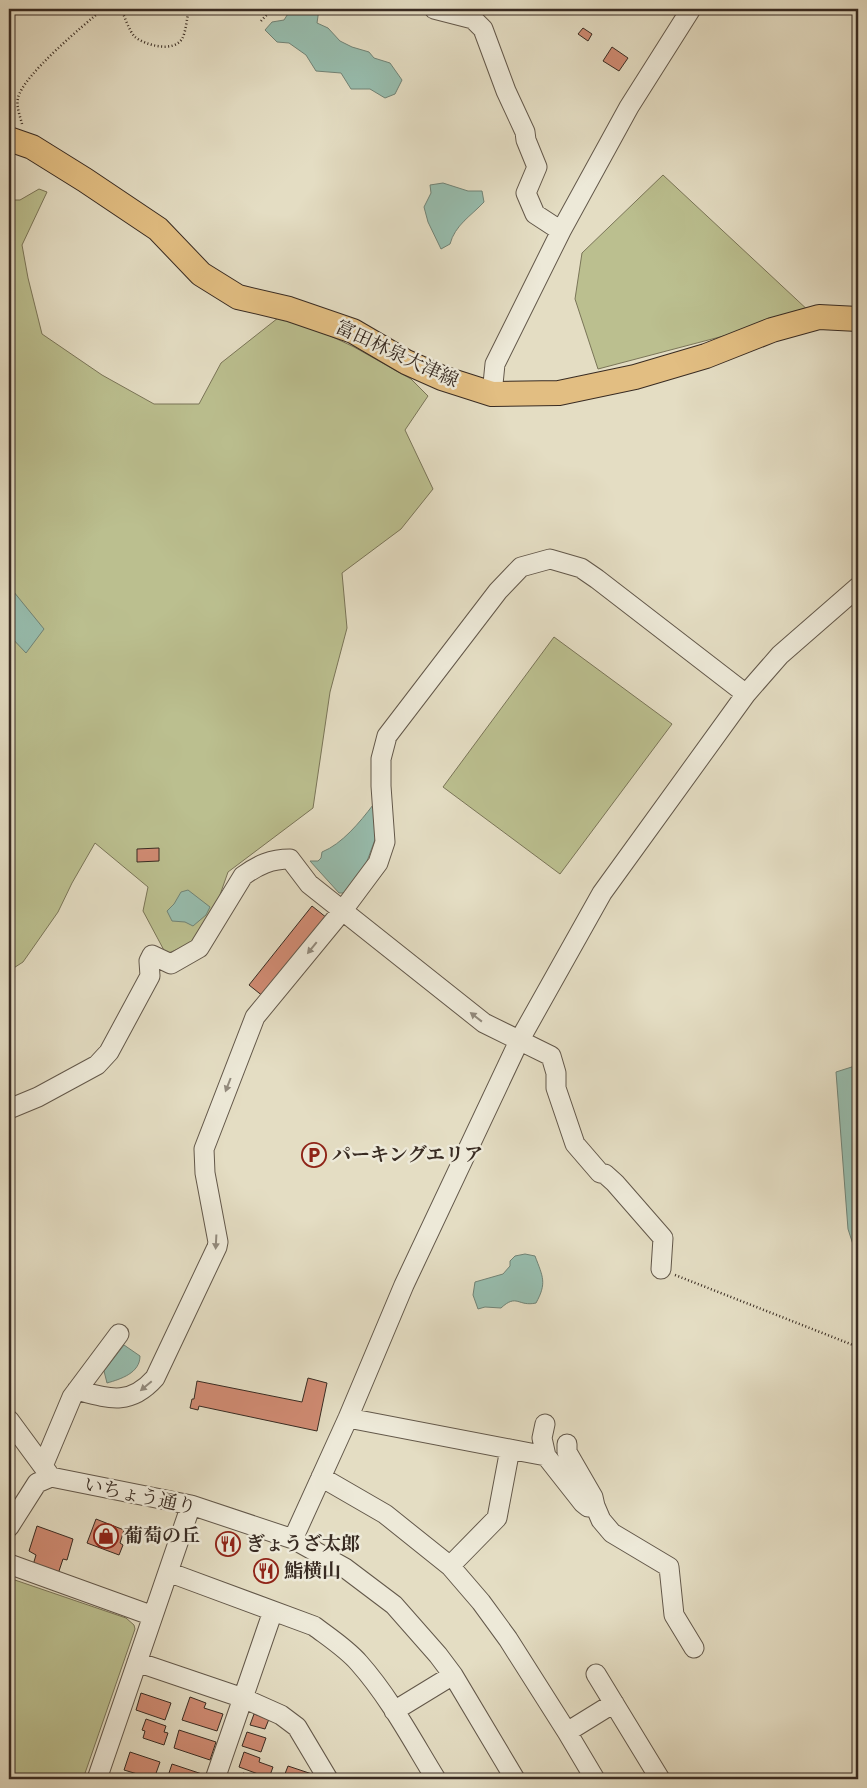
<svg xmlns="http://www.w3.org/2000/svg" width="867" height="1788" font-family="'IM FELL French Canon','Noto Serif JP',serif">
  <rect width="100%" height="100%" fill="#e4ddc3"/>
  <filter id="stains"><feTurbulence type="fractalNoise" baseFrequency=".004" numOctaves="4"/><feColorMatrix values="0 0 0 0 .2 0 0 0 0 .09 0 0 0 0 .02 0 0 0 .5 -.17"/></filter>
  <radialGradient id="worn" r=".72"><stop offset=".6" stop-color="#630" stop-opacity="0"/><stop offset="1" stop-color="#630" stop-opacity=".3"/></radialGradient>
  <!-- green -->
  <path fill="#bbbf8f" stroke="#7a7558" d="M663,175L811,313L598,369L575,299L582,253Z
    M39,189L47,192L22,245L28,278L42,334L102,375L154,404H199L221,363L278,318L301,322L354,347L411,379L428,396L405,430L433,489L401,529L342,573L347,628L330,692L313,808L228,872L215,909L193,943L166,954L143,911L148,887L95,843L72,883L58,912L23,962L9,971V200H20Z
    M554,637L672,724L560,874L443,787Z
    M9,1578L126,1618L134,1625L135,1629L83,1779H9Z"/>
  <!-- water -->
  <path fill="#97bdae" stroke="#718376" d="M291,9H319L317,23L328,28L340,41L352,47L369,52L374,58L390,63L402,80L395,94L385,98L370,89H351L341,73L316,71L306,55L289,43L277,42L265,30L272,22L284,20Z
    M443,183L468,191H482L484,202C471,216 455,225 450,244L441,249L428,222L424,207L431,193L430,185Z
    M9,586L44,629L26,653L9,635Z
    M373,805L377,834L366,864L344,893H339L310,861H318L321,858L322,852C342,844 360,822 373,805Z
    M188,890L210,907L206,915L193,926L185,922L172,921L167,911L174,904L181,892Z
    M858,1065V1260L848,1229L836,1072Z
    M525,1254L535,1256C543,1277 547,1283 536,1303C518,1307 517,1293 501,1308L485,1307L478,1309L473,1295L475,1282L503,1274L510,1266V1261L515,1256Z
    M124,1345L140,1356C140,1373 121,1379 107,1383L104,1371Z"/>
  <!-- building -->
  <path fill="#d08b73" stroke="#382b22" d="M583,28L592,34L588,41L578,34Z
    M612,47L628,58L619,71L603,61Z
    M159,848V861L137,862V849Z
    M312,906L327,918L264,997L249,985Z
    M308,1378L327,1383L317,1431L199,1406L198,1410L190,1408L192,1399H194L197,1381L302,1402Z
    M96,1519L124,1530L120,1543L123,1545L119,1555L87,1543Z
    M37,1526L73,1539L67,1560L63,1559L58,1574L33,1565L36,1555L29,1551Z
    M141,1693L171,1703L165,1720L136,1710Z
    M190,1697L206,1703L204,1708L223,1714L217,1731L182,1720Z
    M254,1714L269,1719L265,1729L250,1725Z
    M146,1719L166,1726L164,1732L168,1733L164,1745L143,1738L145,1731L142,1730Z
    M179,1730L216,1742L210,1760L174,1748Z
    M247,1732L266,1738L261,1752L242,1746Z
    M130,1752L160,1762L154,1779L124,1770Z
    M244,1752L260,1758L259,1762L273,1767L269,1778L239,1767Z
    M172,1764L202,1774L201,1779H167Z
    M288,1766L312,1774L310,1779H283Z
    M243,1773L263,1779H241Z"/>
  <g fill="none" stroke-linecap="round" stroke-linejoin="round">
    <defs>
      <path id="minor" d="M434,9L473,19L483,29L506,91L525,132L526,140L537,167L526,193L535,214L561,231
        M492,394L495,364L561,231L629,107L691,9
        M9,1109L38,1097L97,1065L109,1052L150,976L149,961L152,955L171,964L199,948L243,876C258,865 271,859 290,859L309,884L484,1023L551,1056L556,1073V1088L575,1144L600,1173L605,1174L615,1183L663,1238L661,1269
        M77,1390C110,1399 130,1406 155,1378L217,1247L218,1242L205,1173L204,1149L255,1017L343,910L378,863L385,842L381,786V759L387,736L498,591L521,567L550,559L581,568L597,579L746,694
        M348,1418L546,1456
        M9,1420L48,1473
        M545,1424L542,1438L546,1456L583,1503L588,1507L595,1506
        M567,1444V1452L593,1497L595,1506L601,1520L612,1533L669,1567L674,1615L694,1648
        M43,1466L72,1397L119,1334
        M321,1477L385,1514L450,1566L481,1602L508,1639L567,1732L595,1779
        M9,1527L37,1483L51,1477L191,1505L293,1539L345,1568L394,1605L438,1655L453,1675L515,1779
        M293,1539L348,1418L404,1285L519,1041L602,893L746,694L780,655L858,587
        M9,1564L153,1616
        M450,1566L497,1518L510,1449
        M168,1572L314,1626C330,1638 347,1649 359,1663C390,1698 412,1740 436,1779
        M137,1662L243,1698L281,1715L297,1727L328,1779
        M596,1674L660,1779
        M394,1711L453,1675
        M567,1732L614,1703
        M97,1779L191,1505
        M215,1779L273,1611"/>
      <path id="major" d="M9,139L32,147L85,180L158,229L201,274L238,297L289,309L353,331L406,362L442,378L492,394L559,393L635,377L706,356L772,330L819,317L858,319"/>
    </defs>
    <!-- minor casing -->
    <use href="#minor" stroke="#63584a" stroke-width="21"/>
    <!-- major casing -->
    <use href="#major" stroke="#382b22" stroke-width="26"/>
    <!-- path -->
    <path stroke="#382b22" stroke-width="2.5" stroke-dasharray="1 2.5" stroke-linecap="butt" d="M121,9C125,17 129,31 135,37C145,45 173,53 182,39C186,32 187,17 189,9
      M261,21L272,9
      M22,124C20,116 16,106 18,98C23,75 84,25 103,9
      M675,1275L858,1347V1345"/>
    <!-- minor -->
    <use href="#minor" stroke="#ede9d8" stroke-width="19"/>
    <!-- major -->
    <use href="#major" stroke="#e2be82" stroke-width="24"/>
  </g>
  <!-- one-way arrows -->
  <defs><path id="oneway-solid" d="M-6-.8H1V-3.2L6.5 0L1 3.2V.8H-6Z" transform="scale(1.25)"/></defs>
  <g fill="#928a7d">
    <use href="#oneway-solid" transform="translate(312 948) rotate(129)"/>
    <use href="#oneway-solid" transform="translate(476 1017) rotate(-142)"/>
    <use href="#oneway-solid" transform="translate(228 1085) rotate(111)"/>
    <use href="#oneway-solid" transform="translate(216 1242) rotate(93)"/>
    <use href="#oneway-solid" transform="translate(146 1386) rotate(140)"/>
  </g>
  <!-- icons -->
  <defs>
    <symbol id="parking-ring" viewBox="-11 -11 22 22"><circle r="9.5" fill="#ede9d8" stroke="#8f2418" stroke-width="1.5"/><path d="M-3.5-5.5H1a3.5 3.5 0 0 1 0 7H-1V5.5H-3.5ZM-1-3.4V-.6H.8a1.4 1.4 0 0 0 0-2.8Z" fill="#8f2418"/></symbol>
    <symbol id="shop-ring" viewBox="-11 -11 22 22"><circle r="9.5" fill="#ede9d8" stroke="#8f2418" stroke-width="1.5"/><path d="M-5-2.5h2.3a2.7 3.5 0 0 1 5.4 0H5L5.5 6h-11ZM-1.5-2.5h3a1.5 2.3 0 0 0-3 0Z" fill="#8f2418"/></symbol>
    <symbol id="restaurant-ring" viewBox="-11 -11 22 22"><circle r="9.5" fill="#ede9d8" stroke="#8f2418" stroke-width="1.5"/><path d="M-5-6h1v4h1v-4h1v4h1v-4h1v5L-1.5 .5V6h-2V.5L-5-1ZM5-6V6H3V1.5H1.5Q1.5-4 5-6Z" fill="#8f2418"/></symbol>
  </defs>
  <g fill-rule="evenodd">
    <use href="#parking-ring" x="300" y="1141" width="28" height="28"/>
    <use href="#shop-ring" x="92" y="1522" width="28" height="28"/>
    <use href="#restaurant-ring" x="214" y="1530" width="28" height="28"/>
    <use href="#restaurant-ring" x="252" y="1557" width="28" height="28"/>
  </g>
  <g text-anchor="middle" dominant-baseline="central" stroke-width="5" stroke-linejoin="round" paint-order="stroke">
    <!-- street labels -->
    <g font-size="19" fill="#382b22" stroke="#ede9d8">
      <text transform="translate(397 354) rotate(25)">富田林泉大津線</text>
      <text transform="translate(140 1496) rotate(12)">いちょう通り</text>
    </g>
    <!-- poi labels -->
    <g font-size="19" font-weight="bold" fill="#382b22" stroke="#ede9d8" text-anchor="start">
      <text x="332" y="1155">パーキングエリア</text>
      <text x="124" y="1536">葡萄の丘</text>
      <text x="246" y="1544">ぎょうざ太郎</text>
      <text x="284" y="1571">鮨横山</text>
    </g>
  </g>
  <!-- margin -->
  <rect width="867" height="1788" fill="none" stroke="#e4ddc3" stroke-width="30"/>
  <rect x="10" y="10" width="847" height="1768" fill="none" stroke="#382b22" stroke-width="2.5"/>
  <rect x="15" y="15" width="837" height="1758" fill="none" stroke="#382b22"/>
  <rect width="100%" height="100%" filter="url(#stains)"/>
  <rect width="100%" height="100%" fill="url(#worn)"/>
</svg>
